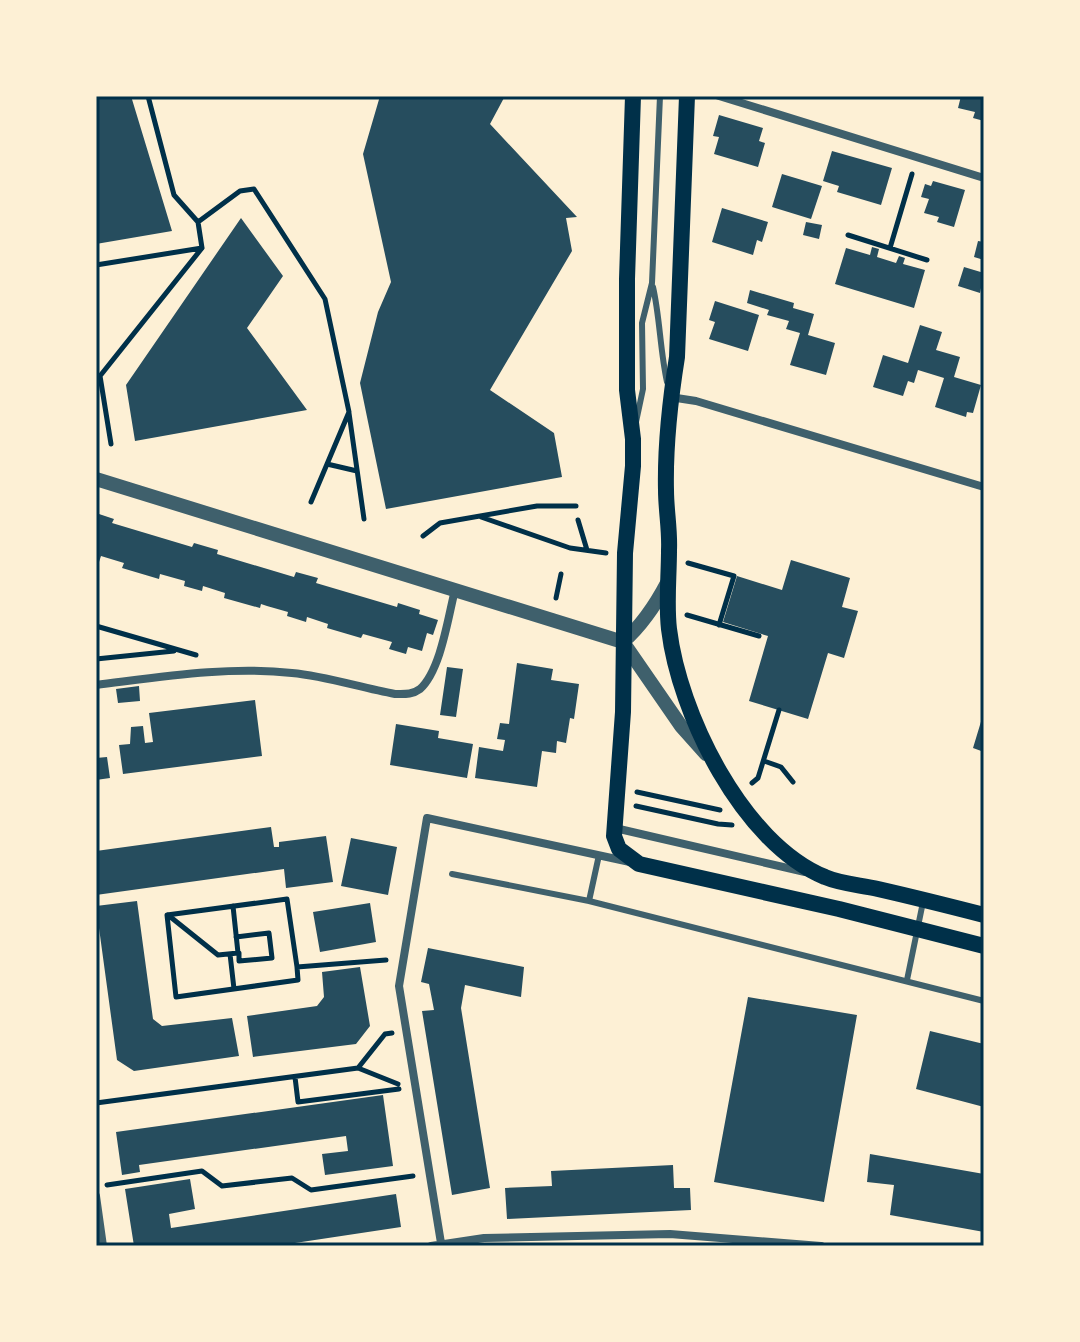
<svg xmlns="http://www.w3.org/2000/svg" width="1080" height="1342" font-family="'PT Sans',sans-serif">
  <rect width="100%" height="100%" fill="#fdf0d5"/>
  <!-- building -->
  <path fill="#264d5e" d="M96,96H131L172,231L96,244Z
    M380,96H505L490,124L577,217L566,218L572,251L490,390L554,433L562,477L386,509L360,383L378,312L391,282L363,154Z
    M961,96H984V121L973,118L975,112L958,108Z
    M719,115L763,128L759,141L765,143L758,167L714,154L719,137L713,136Z
    M832,151L892,168L881,205L837,192L839,186L823,181Z
    M782,174L822,186L811,219L772,207Z
    M933,181L965,190L954,227L937,222L939,217L924,213L929,199L921,197L925,184L931,186Z
    M722,208L768,222L762,242L757,240L753,255L712,242Z
    M241,218L283,276L247,328L307,410L135,441L126,385Z
    M806,222L822,225L819,239L803,235Z
    M978,241L984,242V260L974,257Z
    M872,247L879,249L877,257L896,263L899,256L905,258L903,264L925,270L914,308L835,284L846,248L870,255Z
    M964,267L984,273L980,293L958,286Z
    M750,290L794,303L793,308L814,314L808,335L835,343L826,375L790,365L800,333L786,329L789,321L767,315L769,310L747,303Z
    M715,301L759,315L748,351L709,339L715,322L709,320Z
    M920,325L942,332L936,350L960,357L954,377L981,385L973,413L967,412L966,417L935,407L944,378L918,370L914,383L908,381L903,396L873,387L883,355L908,363Z
    M96,513L114,519L112,523L192,547L194,543L218,550L217,554L294,577L296,572L318,578L316,583L397,607L398,603L420,610L419,614L438,620L433,635L427,633L422,651L408,647L406,654L389,649L392,642L363,634L361,638L327,628L328,624L307,617L306,622L287,616L288,612L267,606L261,604L260,608L224,598L225,593L203,586L202,591L184,586L185,581L160,574L159,579L122,568L124,563L101,556L99,562L96,561Z
    M791,560L850,578L842,607L858,611L844,658L828,653L808,719L749,701L768,636L723,622L737,576L782,590Z
    M517,663L553,669L551,680L579,684L574,719L570,718L566,743L557,741L556,753L542,751L537,787L475,778L479,747L503,751L505,740L497,739L500,723L509,724Z
    M447,667L463,669L456,717L440,715Z
    M139,686L140,701L118,703L116,689Z
    M255,700L262,756L123,774L119,745L130,744L131,727L143,726L145,743L153,742L149,713Z
    M983,715L984,716V752L973,748Z
    M396,724L439,731L438,738L473,744L467,778L390,765Z
    M107,757L110,778L96,780V758Z
    M271,827L274,847H279V842L326,836L333,882L286,888L284,869L96,895V851Z
    M351,838L397,847L388,895L341,886Z
    M137,901L153,1019L162,1026L232,1018L239,1056L134,1071L117,1060L96,906Z
    M370,903L376,942L320,952L313,912Z
    M428,948L524,967L521,997L465,985L461,1008L490,1188L452,1195L422,1011L434,1010L429,984L421,982Z
    M360,967L370,1026L356,1044L253,1057L247,1016L317,1006L324,997L322,972Z
    M748,997L857,1015L824,1202L714,1182Z
    M930,1031L984,1044V1107L916,1089Z
    M383,1095L393,1166L325,1175L322,1154L348,1151L346,1136L139,1165L140,1172L122,1175L116,1132Z
    M870,1154L984,1174V1232L890,1215L894,1185L867,1182Z
    M673,1165L674,1188H690L691,1210L507,1219L505,1188L552,1186L551,1171Z
    M190,1179L195,1209L169,1214L171,1228L396,1194L401,1227L275,1246H134L125,1189Z"/>
  <g fill="none" stroke-linecap="round" stroke-linejoin="round">
    <!-- path -->
    <path stroke="#003049" stroke-width="5" d="M198,222L240,191L254,189L325,299L349,412L311,502
      M848,235L927,260
      M890,248L912,174
      M96,265L202,248L198,222L174,195L148,96
      M349,413L364,519
      M111,444L100,376L202,248
      M327,464L357,471
      M481,517L570,548L606,553
      M578,520L587,550
      M423,536L440,523L537,506H576
      M688,563L734,576L719,625
      M556,598L561,574
      M687,615L759,636
      M96,626L196,655
      M96,659L174,651
      M764,761L781,767L793,782
      M752,783L758,778L779,710
      M637,792L720,810
      M636,806L718,824L732,825
      M168,915L218,955L238,953L233,906
      M236,937L269,933L272,958L239,961V953
      M230,954L234,989
      M297,967L298,980L176,997L167,915L287,899L297,967L386,960
      M358,1068L398,1084
      M295,1077L298,1102L399,1089
      M96,1103L358,1068L385,1034L392,1033
      M107,1185L202,1171L222,1186L292,1178L311,1190L413,1176"/>
    <!-- service -->
    <path stroke="#3f606c" stroke-width="6" d="M653,287C660,318 660,350 667,382
      M636,422L643,389L642,323L652,283L660,96
      M452,874L589,901L984,1001
      M589,901L599,855
      M907,980L923,902"/>
    <!-- minor -->
    <path stroke="#3f606c" stroke-width="8" d="M719,96L984,178
      M670,397L696,401L984,487
      M96,685C161,677 227,666 292,673C326,676 361,688 395,694C404,694 412,695 420,689C441,670 448,617 455,590
      M615,828L805,872
      M96,1196L103,1246
      M441,1243L399,986L427,818L630,862
      M431,1246L484,1238L670,1234L821,1246"/>
    <!-- tertiary -->
    <path stroke="#3f606c" stroke-width="14" d="M96,479L623,642
      M623,642L681,726L706,754
      M623,642C642,625 655,606 667,583"/>
    <!-- secondary -->
    <path stroke="#003049" stroke-width="16" d="M633,96L627,279V390L633,439V466L625,553L623,712L614,836L619,849L639,864L839,909L984,946
      M687,96L677,357C670,401 665,446 666,490C666,510 670,530 669,550C669,577 666,603 669,629C679,713 742,843 825,877C841,884 861,885 878,889C913,897 949,906 984,915"/>
  </g>
  <!-- border -->
  <rect width="1080" height="1342" fill="none" stroke="#fdf0d5" stroke-width="196"/>
  <rect x="98" y="98" width="884" height="1146" fill="none" stroke="#003049" stroke-width="3"/>
</svg>
